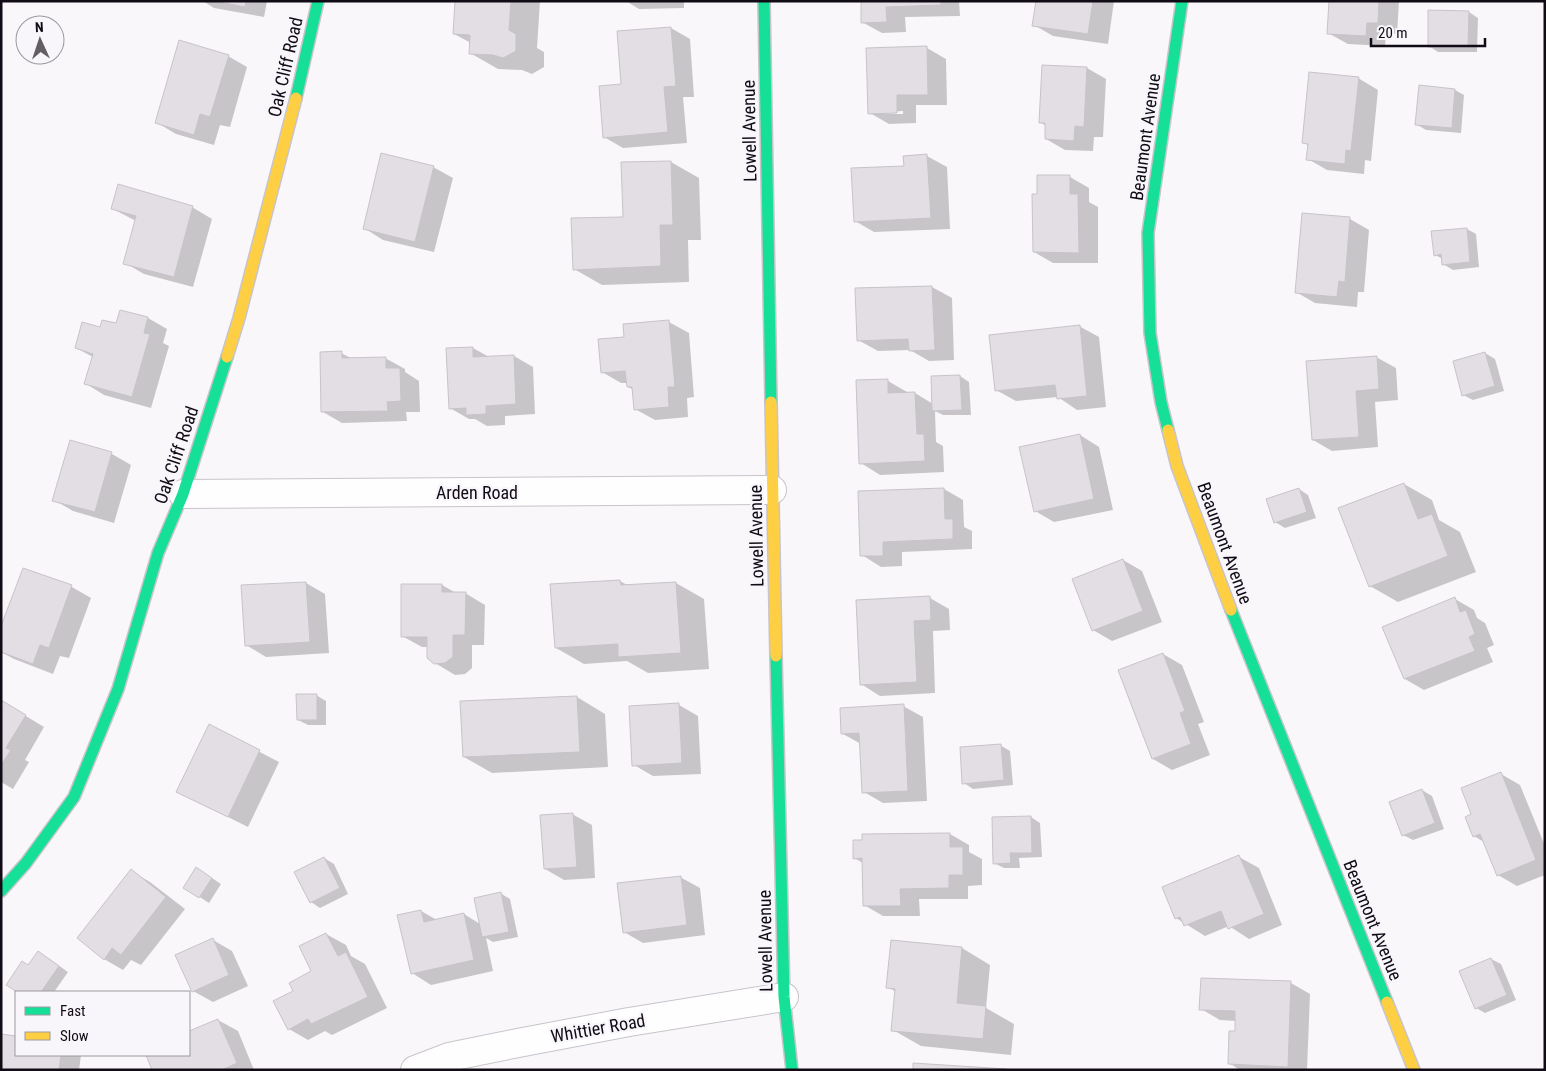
<svg xmlns="http://www.w3.org/2000/svg" width="1546" height="1071" font-family="'Roboto Condensed',sans-serif">
  <rect width="100%" height="100%" fill="#f9f7fa"/>
  <!-- shadow -->
  <path fill="#0003" fill-rule="evenodd" d="M203,1H267L264,17L214,8Z
    M456,1H540L537,48L544,52V67L532,74L522,70L498,69L470,53L471,43L454,34Z
    M626,1H684V8L639,9Z
    M862,1H959L960,16L905,17L906,32L882,33L862,22Z
    M1048,1H1114L1108,44L1053,36L1034,25Z
    M1330,1H1399L1397,34L1386,33L1385,46L1348,44L1328,33Z
    M1469,12L1478,18L1477,52H1438L1429,46Z
    M671,28L690,39L694,97H683L687,143L623,148L604,137L622,85Z
    M927,48L946,59L947,105H916V123L889,124L870,113ZM903,111V114H887V112Z
    M228,56L247,67L230,127L220,125L214,145L176,134L156,122Z
    M1043,66L1087,68L1106,79L1103,137H1094L1093,151L1065,150L1046,139V126L1040,122Z
    M1358,78L1378,90L1371,161L1365,160L1364,174L1327,170L1308,159L1309,146L1303,142Z
    M1455,90L1464,95L1461,133L1426,130L1416,124Z
    M927,156L947,167L950,229L874,232L855,221L905,167L904,157Z
    M671,162L699,178L701,240H688L689,282L602,285L574,269L624,218L622,163Z
    M433,167L453,178L434,252L383,240L364,228Z
    M1039,177H1070L1089,188V202L1098,207V263H1053L1034,252Z
    M192,207L212,219L193,287L144,274L125,263L136,221L113,209Z
    M1350,219L1369,230L1364,292H1358L1357,307L1315,303L1296,292Z
    M1467,229L1476,234L1479,267L1453,270L1443,264V259L1435,255Z
    M932,287L952,298L954,360L929,361L910,350L878,351L858,340L856,290Z
    M148,318L167,329L163,343L169,346L151,408L104,395L85,383L93,357L76,348L101,328Z
    M669,322L689,333L694,397L687,398L688,417L655,420L635,409L634,390L628,387V383H621L602,372L625,338V325Z
    M1079,326L1099,337L1106,407L1077,410L1058,397L1016,401L996,390Z
    M473,348L489,357L514,356L533,367L535,414L505,416V425L487,426L475,419H469L450,408Z
    M341,353L353,359L385,358L405,369V372L419,381L420,412H406L407,421L342,423L323,412Z
    M1485,353L1495,359L1504,391L1473,400L1463,395Z
    M1376,357L1396,368L1398,400L1375,402L1378,447L1332,451L1313,440Z
    M960,376L969,382L971,415H943L935,411L936,442L943,446L944,472L880,475L861,463L888,381L907,392V394L915,393L933,404Z
    M1080,435L1099,447L1113,510L1054,522L1035,511Z
    M71,442L112,454L131,465L114,523L73,511L54,500Z
    M1404,484L1432,500L1439,520L1460,532L1476,572L1398,602L1370,586Z
    M944,489L963,500L964,527L972,531V549L902,552V566L881,567L862,555Z
    M1299,489L1308,495L1316,518L1285,528L1275,522Z
    M1123,560L1142,571L1162,622L1112,641L1093,630Z
    M23,569L72,587L91,598L69,658L60,656L53,674L14,659L1,652Z
    M620,581L629,586L676,583L704,599L709,669L648,673L627,661L584,664L556,648Z
    M306,583L325,594L329,653L266,657L246,645Z
    M402,585H442L456,593H465L485,605L484,645H472V668L465,674L455,675L435,663L428,647H422L402,636Z
    M930,598L949,609L950,630L933,631L935,693L880,696L861,684Z
    M1455,599L1474,610L1477,618L1485,623L1494,645L1487,648L1493,662L1424,690L1405,679L1384,627Z
    M1163,654L1182,665L1204,722L1198,724L1210,755L1172,770L1153,759Z
    M316,695L326,701V725H308L298,720Z
    M577,697L605,714L608,767L492,773L464,757L462,702Z
    M1,701L44,727L25,760L29,762L13,789L1,782Z
    M679,705L698,716L701,774L653,776L634,765Z
    M903,706L923,717L927,801L883,803L864,792L861,744L843,734Z
    M210,726L279,762L248,827L178,792Z
    M1000,745L1010,751L1013,785L973,789L964,783Z
    M1501,774L1520,785L1545,846V875L1517,886L1498,875L1484,842L1474,836L1473,815Z
    M1422,790L1432,796L1444,829L1413,840L1403,835Z
    M572,814L592,825L595,878L564,880L545,869Z
    M1031,817L1040,823L1042,857L1019,858L1020,868H1004L994,863Z
    M950,834L969,845V852L982,859V885L968,886V899H919L920,916H883L864,905L863,863L854,858Z
    M1239,857L1259,868L1282,925L1249,939L1229,926L1205,936L1176,918Z
    M324,858L334,864L348,894L320,908L311,902Z
    M131,871L150,882L185,909L141,965L131,960L123,970L104,959Z
    M206,874L221,884L209,903L184,887Z
    M680,877L700,888L705,935L643,943L624,932Z
    M500,893L510,899L518,937L493,942L486,938L493,971L431,985L412,973L421,911L437,920L464,914L480,924Z
    M326,934L346,945L351,956L365,964L387,1008L332,1035L325,1031L308,1040L289,1029L295,991L313,972Z
    M213,940L232,951L248,986L213,1002L193,991Z
    M892,941L962,948L990,965L986,1008L1014,1024L1011,1055L921,1046L893,1030L896,992L888,987Z
    M48,958L68,972L54,992H19L8,984L29,966Z
    M1491,959L1501,964L1516,1000L1485,1013L1476,1008Z
    M1291,983L1310,994L1307,1070H1240L1229,1063L1236,1033V1021L1220,1020L1201,1009Z
    M218,1020L238,1031L254,1070H153L147,1055H189V1032Z
    M1,1035L16,1037V1055H81L79,1070H1Z"/>
  <!-- building -->
  <path fill="#e2dee4" stroke="#c8c3ca" d="M214,1H246L245,7Z
    M455,1H511L509,30L516,34V51L503,58L493,55L469,54L470,35L453,34Z
    M861,1H941V5L886,7L887,22L861,23Z
    M1036,1H1093L1088,34L1032,26Z
    M1329,1H1379L1378,23H1367L1366,36L1327,34Z
    M1428,10L1469,11L1468,47H1428Z
    M671,27L676,86L664,87L668,132L603,138L599,86L621,84L617,31Z
    M179,40L229,55L210,117L200,114L194,135L155,123Z
    M927,46L928,95H897V113L868,114L866,48Z
    M1042,65L1087,67L1084,127L1075,126L1074,141L1045,139V123H1039Z
    M1309,72L1359,77L1351,151L1346,150L1345,164L1306,160L1308,144L1302,143Z
    M1419,85L1455,89L1452,128L1415,125Z
    M381,153L434,166L415,242L363,229Z
    M927,154L931,218L854,222L851,168L904,166L903,156Z
    M671,161L673,225H660L661,266L573,270L571,218L623,217L621,162Z
    M1037,175H1070V194H1078L1079,253L1033,252L1032,194H1037Z
    M118,184L193,206L174,277L123,264L136,216L111,209Z
    M1302,213L1350,217L1345,282L1339,281L1337,297L1295,293Z
    M1467,228L1470,262L1442,265L1441,254L1434,256L1431,231Z
    M932,286L935,350L909,351L908,339L857,341L855,288Z
    M120,310L148,317L144,333L150,334L132,397L84,384L93,354L75,348L82,322L100,327L102,320L116,323Z
    M669,320L675,387H668L669,407L634,410L632,387H627L625,371L601,373L598,339L624,337L623,324Z
    M1080,325L1087,396L1057,399L1055,385L995,391L989,335Z
    M473,347V357L514,355L516,404L486,406V414L466,415V408L449,409L446,348Z
    M342,351V358L386,357V368H400L401,401L387,402L388,411L321,412L320,352Z
    M1485,352L1495,386L1462,396L1453,361Z
    M1377,356L1379,389L1356,391L1359,437L1312,440L1306,361Z
    M960,375L962,410L932,411L931,376Z
    M888,379V393L915,392L917,434H924L925,461L859,464L856,380Z
    M1080,434L1094,499L1034,512L1019,447Z
    M70,440L112,452L95,512L52,501Z
    M1404,483L1418,519L1432,514L1448,556L1369,587L1338,508Z
    M944,488L945,519H953V539L883,542V556H860L858,491Z
    M1299,488L1307,512L1274,523L1266,499Z
    M1123,559L1143,611L1092,631L1072,579Z
    M23,568L72,585L49,648L40,645L33,664L1,652V626Z
    M620,580L621,585L676,582L681,653L618,657V644L555,648L550,584Z
    M306,582L310,642L245,646L241,585Z
    M401,584H442V592H466L465,635H453V657L445,663L434,664L427,658V637H401Z
    M930,596L931,620L914,621L917,682L860,685L856,600Z
    M1455,597L1460,612L1466,610L1475,634L1469,637L1475,651L1404,679L1382,627Z
    M1163,653L1185,711L1180,713L1191,744L1152,759L1118,670Z
    M296,694H317V720H297Z
    M577,696L580,752L463,757L460,701Z
    M1,700L26,715L6,748L11,750L1,765Z
    M679,703L682,763L632,766L629,706Z
    M904,704L908,791L862,793L859,733L841,734L840,708Z
    M209,724L260,750L228,817L176,792Z
    M1001,744L1004,780L962,784L960,747Z
    M1501,772L1536,860L1497,876L1480,834L1473,837L1465,817L1471,814L1461,788Z
    M1422,789L1435,823L1402,836L1389,802Z
    M573,813L577,867L544,869L540,815Z
    M1031,816L1032,853H1010L1011,863L993,864L992,817Z
    M950,833V847H963V875H949V888L900,889L901,906H863L862,858L853,859V840H862V834Z
    M1239,855L1264,914L1228,929L1221,911L1184,926L1180,917L1175,919L1162,887Z
    M324,857L340,888L310,903L294,872Z
    M196,867L212,878L199,898L183,888Z
    M131,869L166,897L121,955L112,948L104,960L77,938Z
    M681,876L687,925L623,933L617,883Z
    M501,892L509,932L482,937L474,898Z
    M421,910L424,922L464,913L474,960L411,974L397,915Z
    M326,933L338,956L346,952L368,997L311,1024L308,1019L288,1030L273,1001L293,991L289,983L311,971L299,946Z
    M213,938L229,975L192,992L175,955Z
    M891,940L962,947L957,1003L986,1006L983,1039L891,1031L895,989L886,988Z
    M38,951L59,966L41,992H17L6,985L22,961L28,965Z
    M1491,958L1507,995L1475,1009L1459,971Z
    M1201,978L1291,981L1288,1067L1228,1064L1229,1031H1235V1011L1199,1010Z
    M218,1019L237,1063L222,1070H152L146,1055H189V1031Z
    M1,1034L16,1036V1055H61L59,1070H1Z
    M913,1063L1007,1069V1070H913Z"/>
  <g fill="none" stroke-linecap="round" stroke-linejoin="round">
    <defs>
      <path id="street" d="M183,494L772,490
        M415,1070L449,1057L518,1043L629,1022L784,997"/>
      <path id="fast" d="M764,1L771,402
        M296,98L318,1
        M1168,430L1161,402L1150,333L1148,233L1182,1
        M1231,610L1387,1002
        M776,656L784,997L792,1070
        M1,891L26,863L74,797L118,689L158,553L183,494L227,357"/>
      <path id="slow" d="M227,357L239,318L296,98
        M771,402L776,656
        M1168,430L1177,466L1231,610
        M1387,1002L1414,1070"/>
    </defs>
    <!-- street casing -->
    <use href="#street" stroke="#c8c4cb" stroke-width="30"/>
    <!-- fast casing -->
    <use href="#fast" stroke="#c8c4cb" stroke-width="14"/>
    <!-- slow casing -->
    <use href="#slow" stroke="#c8c4cb" stroke-width="14"/>
    <!-- street -->
    <use href="#street" stroke="#fefefe" stroke-width="28"/>
    <!-- fast -->
    <use href="#fast" stroke="#16e098" stroke-width="11"/>
    <!-- slow -->
    <use href="#slow" stroke="#ffcf43" stroke-width="11"/>
  </g>
  <g text-anchor="middle" dominant-baseline="central" stroke-width="4.5" stroke-linejoin="round" paint-order="stroke">
    <!-- street labels -->
    <g font-size="18" fill="#100b14" stroke="#f9f6fb">
      <text transform="translate(285 67) rotate(-77)">Oak Cliff Road</text>
      <text transform="translate(749 131) rotate(-91)">Lowell Avenue</text>
      <text transform="translate(1145 137) rotate(-82)">Beaumont Avenue</text>
      <text transform="translate(176 455) rotate(-71)">Oak Cliff Road</text>
      <text x="477" y="492">Arden Road</text>
      <text transform="translate(756 536) rotate(-91)">Lowell Avenue</text>
      <text transform="translate(1225 543) rotate(70)">Beaumont Avenue</text>
      <text transform="translate(1373 920) rotate(68)">Beaumont Avenue</text>
      <text transform="translate(765 941) rotate(-91)">Lowell Avenue</text>
      <text transform="translate(598 1028) rotate(-10)">Whittier Road</text>
    </g>
  </g>
  <!-- border -->
  <rect width="1546" height="1071" fill="none" stroke="#100b14" stroke-width="5"/>
  <!-- legend -->
  <rect x="15" y="991" width="175" height="65" fill="#f9f6fb" stroke="#9c989f"/>
  <rect x="25" y="1007" width="25" height="8" fill="#16e098" stroke="#9c989f"/>
  <text x="60" y="1016" font-size="15" fill="#100b14">Fast</text>
  <rect x="25" y="1032" width="25" height="8" fill="#ffcf43" stroke="#9c989f"/>
  <text x="60" y="1041" font-size="15" fill="#100b14">Slow</text>
  <!-- north arrow -->
  <g transform="translate(40 40) rotate(357)"><circle r="24" fill="#f9f6fb" stroke="#9c989f"/>
  <path d="M0-4L9 19L0 12L-9 19Z" fill="#625e64"/>
  <text y="-8" font-size="14" font-weight="bold" text-anchor="middle" fill="#100b14">N</text>
  </g>
  <!-- scale -->
  <path d="M1371 38v8h114v-8" fill="none" stroke="#100b14" stroke-width="2.5"/>
  <text x="1378" y="38" font-size="15" fill="#100b14" stroke="#f9f6fb" stroke-width="4" paint-order="stroke">20 m</text>
</svg>
